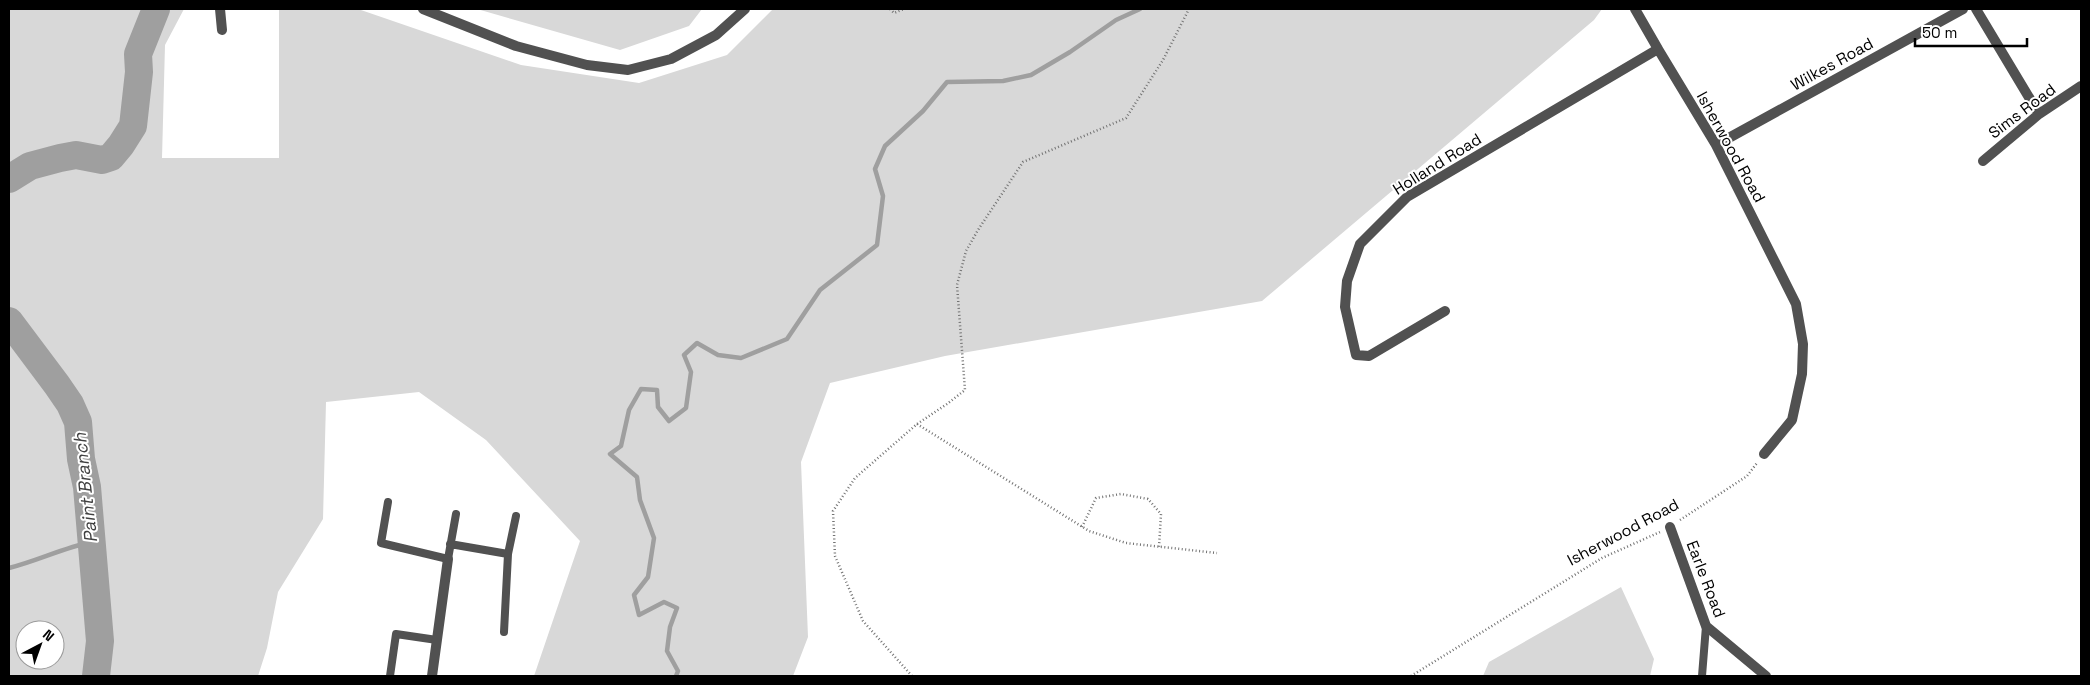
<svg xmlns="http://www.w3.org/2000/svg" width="2090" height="685" font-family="'Space Grotesk',sans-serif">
  <rect width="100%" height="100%" fill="#fff"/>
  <!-- green -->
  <path fill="#d8d8d8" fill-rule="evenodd" d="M9,9H184L165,45L162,158H279V9H358L521,65L639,83L727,55L773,9H1602L1594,20L1262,301L945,356L830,383L801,462L808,637L793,676H534L580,541L486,440L419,392L326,402L323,519L278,592L267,648L258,676H9ZM25,630H55V660H25Z
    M477,9H702L689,26L620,50Z
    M1621,587L1654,659L1650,676H1483L1489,662Z"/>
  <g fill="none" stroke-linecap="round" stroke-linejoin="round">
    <!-- stream -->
    <path stroke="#9f9f9f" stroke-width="4.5" d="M9,568C37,561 63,548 91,542
      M676,676L678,671L667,651L670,627L677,608L664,602L639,615L634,595L648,577L654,538L640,500L637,477L610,454L621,446L629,410L641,389L657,390L658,407L669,421L686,408L691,372L684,355L697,343L718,355L741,358L787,339L820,290L877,245L883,196L875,169L885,146L923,111L947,82L1003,81L1031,75L1070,52L1116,20L1140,9"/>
    <!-- river -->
    <path stroke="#9f9f9f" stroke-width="28" d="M9,179L30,166L60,158L76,155L102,160L111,157L121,145L133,126L139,72L138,54L156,9
      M9,321L57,385L70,404L78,422L81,459L87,487L100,641L96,676"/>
    <!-- path -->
    <path stroke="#737373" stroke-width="2.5" stroke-dasharray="1 2.5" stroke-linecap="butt" d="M890,9L894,13L904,9
      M917,424L1089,531L1126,543L1217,553
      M1680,520L1747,476L1757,463
      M1082,527L1096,498L1121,494L1148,499L1161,514L1159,547
      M912,676L863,621L835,556L833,511L855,478L917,424L947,404L965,390L957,285L966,251L978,230L1023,162L1126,118L1163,60L1189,9
      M1411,676L1602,558L1660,532"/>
    <!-- lane -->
    <path stroke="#515151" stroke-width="8" d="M388,502L381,543L448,559L456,514
      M450,544L508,554
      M504,632L508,554L516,516
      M390,676L396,634L437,640
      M1702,676L1706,626"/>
    <!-- street -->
    <path stroke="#515151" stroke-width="10" d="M220,9L222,30
      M423,9L516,46L587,65L628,70L671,59L716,35L745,9
      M1976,9L2039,114
      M1658,49L1716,145L1796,304L1803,344L1802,374L1792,420L1764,454
      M1716,145L1963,9
      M1983,161L2039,114L2081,86
      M1445,311L1369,356L1356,355L1345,307L1347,281L1360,244L1407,197L1658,49L1635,9
      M1670,527L1706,626L1766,676
      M432,676L448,559"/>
  </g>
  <g text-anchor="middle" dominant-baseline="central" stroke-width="4" stroke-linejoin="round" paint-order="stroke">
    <!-- street labels -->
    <g font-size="16" fill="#000" stroke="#fff">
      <text transform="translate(1832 64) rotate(-29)">Wilkes Road</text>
      <text transform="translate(2022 111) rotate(-37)">Sims Road</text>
      <text transform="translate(1731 147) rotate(61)">Isherwood Road</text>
      <text transform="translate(1437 164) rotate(-32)">Holland Road</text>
      <text transform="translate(1623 532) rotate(-28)">Isherwood Road</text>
      <text transform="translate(1706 579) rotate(69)">Earle Road</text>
    </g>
    <!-- water labels -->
    <g font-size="18" font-style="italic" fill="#404040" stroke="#fff">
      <text transform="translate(85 488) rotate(-96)">Paint Branch</text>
    </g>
  </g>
  <!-- border -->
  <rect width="2090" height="685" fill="none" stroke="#000000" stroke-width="20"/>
  <!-- north arrow -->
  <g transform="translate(40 645) rotate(41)"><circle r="24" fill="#ffffff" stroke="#999999"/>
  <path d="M0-4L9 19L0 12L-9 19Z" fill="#000000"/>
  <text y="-8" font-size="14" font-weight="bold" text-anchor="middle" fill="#000000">N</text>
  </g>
  <!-- scale -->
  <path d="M1915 38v8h112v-8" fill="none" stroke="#000000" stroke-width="2.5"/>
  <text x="1922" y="38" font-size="15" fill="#000000" stroke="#ffffff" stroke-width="4" paint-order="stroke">50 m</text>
</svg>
